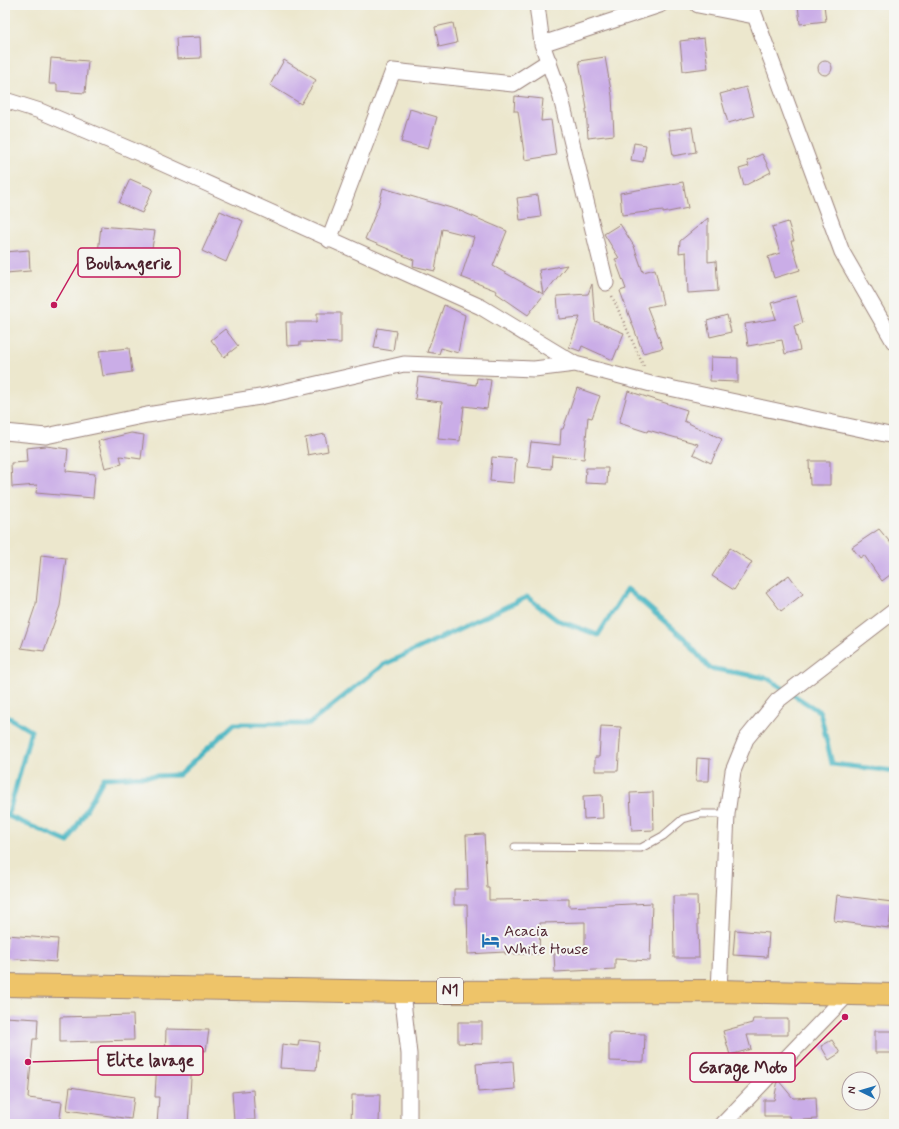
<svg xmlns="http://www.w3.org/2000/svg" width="899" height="1129" font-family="Mynerve,sans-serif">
  <rect width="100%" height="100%" fill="#f6f6f2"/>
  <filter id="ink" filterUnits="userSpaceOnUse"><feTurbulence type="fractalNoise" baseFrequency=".025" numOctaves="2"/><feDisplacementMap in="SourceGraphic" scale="8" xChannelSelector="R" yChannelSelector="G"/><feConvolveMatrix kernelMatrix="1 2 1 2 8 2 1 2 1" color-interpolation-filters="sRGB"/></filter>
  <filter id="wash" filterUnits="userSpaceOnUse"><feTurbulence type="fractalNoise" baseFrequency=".012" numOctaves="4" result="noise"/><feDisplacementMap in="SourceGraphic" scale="16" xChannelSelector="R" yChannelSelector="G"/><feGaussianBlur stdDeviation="0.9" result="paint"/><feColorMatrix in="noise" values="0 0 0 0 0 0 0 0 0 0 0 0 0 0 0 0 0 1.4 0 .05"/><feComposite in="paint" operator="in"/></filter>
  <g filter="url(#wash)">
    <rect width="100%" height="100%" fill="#ece7cd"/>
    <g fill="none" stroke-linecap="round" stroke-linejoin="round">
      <!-- stream -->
      <path stroke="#47b5c2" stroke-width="5" d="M5,715L31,731L8,816L68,842L104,778L179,775L234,724H309L383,665L527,597L557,620L598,635L627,589L684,638L709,668L767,678L820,712L832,764L894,771"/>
    </g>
    <g id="blocks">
      <!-- building -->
      <path fill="#caade7" d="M798,5H824L826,21L800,24Z
        M453,23L457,43L439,47L435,27Z
        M200,37L201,58L177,59L176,38Z
        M704,38L708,68L683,71L680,41Z
        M605,57L612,96L614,135L588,138L586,109H587L579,61Z
        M51,58L88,61L85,93L57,91V84H49Z
        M284,60L316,80L301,104L270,85Z
        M818 68a7 7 0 1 1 14 0a7 7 0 1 1-14 0Z
        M746,87L754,116L728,123L720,94Z
        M515,96L543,99L541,121L551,120L556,155L525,160L518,111H514Z
        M410,109L437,117L428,149L401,142Z
        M692,127L696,152L673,156L669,130Z
        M634,143L646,145L643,162L631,160Z
        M762,154L771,172L744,186L739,169L749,166L747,161Z
        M130,179L153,189L142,213L119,203Z
        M683,182L688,208L663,213V210L622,215L620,193Z
        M383,188L458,210L507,231L493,266L543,294L539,270L567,265L528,315L496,293L497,291L461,277L474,237L442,229L435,271L413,266L414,260L365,239L378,207Z
        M538,195L541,217L520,220L517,198Z
        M220,211L243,221L226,262L202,251Z
        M708,218V262L716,261L718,291L688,293L686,252L679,253L680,241Z
        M788,222L794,241H791L800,270L774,278L768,257L780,253L772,227Z
        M620,224L634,246L643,272L655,269L663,304L647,307L663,348L643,353L620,291L626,289L615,259L619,258L604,234Z
        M101,226L155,231L147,276L126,273V275L104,274V254L98,253Z
        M29,250L30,271L6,273L5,252Z
        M592,284L595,321L624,333L613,360L582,346L580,351L569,347L580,317L559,319L557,296L588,294Z
        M796,296L803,323L794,326L800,350L785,354L782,340L748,346L745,324L776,319L771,303Z
        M444,305L465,315L458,353L441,348L439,354L427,352Z
        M317,313H341V343L300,342V345L287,346L286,322H317Z
        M727,315L731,332L710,337L707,321Z
        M378,328L396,331L393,351L374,348Z
        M225,329L238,346L224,357L211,340Z
        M129,348L132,372L103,376L99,351Z
        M711,357L738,358V382L710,381Z
        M418,377L476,385L477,378L491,380L487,409L464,406L460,441L438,439L442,402L415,399Z
        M577,388L600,396L592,418L588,417L584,459L552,456L551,469L528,467L531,442L560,445L561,429H563Z
        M628,391L687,410L684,421L722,439L711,463L693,454L698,444L648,430L647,432L619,423Z
        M131,433L144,435L141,459L120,456L122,464L105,468L98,441Z
        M325,434L328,451L308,455L305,438Z
        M46,446L68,449L66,471L95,474L93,498L36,493L37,485L12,487L11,463L27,462L26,448Z
        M492,457L516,459L514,483L490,481Z
        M809,461H830V485H810Z
        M586,468H608L607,484L585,483Z
        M879,529L894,547V572L882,581L864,555L860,558L852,547Z
        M730,548L752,562L734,590L712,576Z
        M41,555L66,558L60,606L44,651L21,648L36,604Z
        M789,575L803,594L781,611L766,592Z
        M601,726L621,727L618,771H595V757H599Z
        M697,758L710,759L709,781H696Z
        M653,792L654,830L632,831L630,793Z
        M602,795L603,818L584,819L583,796Z
        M484,834L487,888H489V900L569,899V907L652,903L650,961L615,959V969L555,972L554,954L585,953V922L540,923L539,954H505V952L468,954L467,905H454V889H468L466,835Z
        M837,895L892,902L889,928L834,921Z
        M673,896H697L699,958H674Z
        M735,930L769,933L767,957L733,955Z
        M7,935L58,939L56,962L5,958Z
        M133,1015L134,1040L60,1042V1017Z
        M5,1017L38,1019L37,1039H33L28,1098L62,1102L59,1124H5Z
        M753,1019H788V1035H747L751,1049L730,1055L723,1031L752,1023Z
        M458,1022H482V1044L458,1043Z
        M166,1029L209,1030L206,1051L193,1048L188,1124H157L159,1097H155L157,1060H165Z
        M875,1031H894V1053H875Z
        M609,1033L645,1034L644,1062L609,1061Z
        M299,1040L319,1042L316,1070L280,1068L282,1044L298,1046Z
        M832,1040L840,1053L829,1060L821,1046Z
        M513,1061L515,1089L478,1092L476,1064Z
        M778,1080L793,1098L816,1097L817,1119L790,1121L789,1116H764V1100H774Z
        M70,1087L134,1097L131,1119L67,1110Z
        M253,1090L255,1120L234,1121L232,1092Z
        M352,1095H380L379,1123L351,1122Z"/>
    </g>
  </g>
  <g filter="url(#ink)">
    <use href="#blocks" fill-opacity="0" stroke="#9b837c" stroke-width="1"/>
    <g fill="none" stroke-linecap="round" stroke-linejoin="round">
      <defs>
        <path id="lane" d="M515,847L641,848L663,836L683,819L701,814H727"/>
        <path id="street" d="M537,5L542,44L560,94L606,283
          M698,5L754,16
          M751,5L842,252L894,342
          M542,44L660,5
          M5,100L40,111L148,157L481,307L575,364L651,384L894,436
          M329,240L393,71L513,84L549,61
          M5,432L46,436L147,415L260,397L404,364L534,369L575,364
          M719,991L727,814L733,771L746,739L777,701L894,611
          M402,992L409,1054V1124
          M723,1124L847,995"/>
        <path id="highway" d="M5,985L402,992L719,991L894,995"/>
      </defs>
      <!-- lane casing -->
      <use href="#lane" stroke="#9b837c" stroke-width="9"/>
      <!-- street casing -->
      <use href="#street" stroke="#9b837c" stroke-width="17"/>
      <!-- highway casing -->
      <use href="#highway" stroke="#9b837c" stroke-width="24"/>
      <!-- path -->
      <path stroke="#9b837c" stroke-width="2.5" stroke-dasharray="1 3" stroke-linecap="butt" d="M612,296L644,367"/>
      <!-- lane -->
      <use href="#lane" stroke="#fff" stroke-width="7"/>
      <!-- street -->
      <use href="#street" stroke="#fff" stroke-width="15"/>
      <!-- highway -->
      <use href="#highway" stroke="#eec469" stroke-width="22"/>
    </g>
  </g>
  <!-- icons -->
  <defs>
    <symbol id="hotel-bare" viewBox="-9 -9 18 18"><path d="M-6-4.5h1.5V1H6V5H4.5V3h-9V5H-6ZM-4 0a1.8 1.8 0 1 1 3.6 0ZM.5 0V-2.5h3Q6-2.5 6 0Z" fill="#1f6fb2" stroke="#f6f6f2" stroke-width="2.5" paint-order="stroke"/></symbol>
  </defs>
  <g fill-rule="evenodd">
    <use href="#hotel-bare" x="478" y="928" width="25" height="25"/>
  </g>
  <g text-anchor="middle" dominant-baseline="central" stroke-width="4" stroke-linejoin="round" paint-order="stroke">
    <!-- shield labels -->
    <rect fill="#f6f6f2" stroke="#7e6067" stroke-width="1" x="437" y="978" width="26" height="26" rx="3"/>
    <g font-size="15" font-weight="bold" fill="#4a1f2b">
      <text x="450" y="991">N1</text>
    </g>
    <!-- poi labels -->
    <g font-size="16" fill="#4a1f2b" stroke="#f6f6f2" text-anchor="start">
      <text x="504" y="931">Acacia<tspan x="504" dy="18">White House</tspan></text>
    </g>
  </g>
  <!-- callouts -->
  <path fill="none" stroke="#c2185b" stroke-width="1.5" d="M54 305L78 263M28 1062L98 1060M845 1017L795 1067"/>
  <g fill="#c2185b" stroke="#f6f6f2" stroke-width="1.5">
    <circle cx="54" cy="305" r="4"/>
    <circle cx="28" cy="1062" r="4"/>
    <circle cx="845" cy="1017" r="4"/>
  </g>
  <g fill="#f6f6f2" stroke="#c2185b" stroke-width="1.5">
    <rect x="78" y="248" width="102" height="29" rx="4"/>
    <rect x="98" y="1046" width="105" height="29" rx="4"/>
    <rect x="690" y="1053" width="105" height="29" rx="4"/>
  </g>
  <g font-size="17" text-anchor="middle" font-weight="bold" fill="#4a1f2b">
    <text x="129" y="269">Boulangerie</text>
    <text x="150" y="1066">Elite lavage</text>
    <text x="743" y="1073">Garage Moto</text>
  </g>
  <!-- margin -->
  <rect width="899" height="1129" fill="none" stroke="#f6f6f2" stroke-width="20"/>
  <!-- north arrow -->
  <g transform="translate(861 1091) rotate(275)"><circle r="19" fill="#f6f6f2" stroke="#b1a0a2"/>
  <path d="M0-3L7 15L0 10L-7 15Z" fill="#1f6fb2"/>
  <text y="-6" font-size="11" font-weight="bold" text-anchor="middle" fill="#4a1f2b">N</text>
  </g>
</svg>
